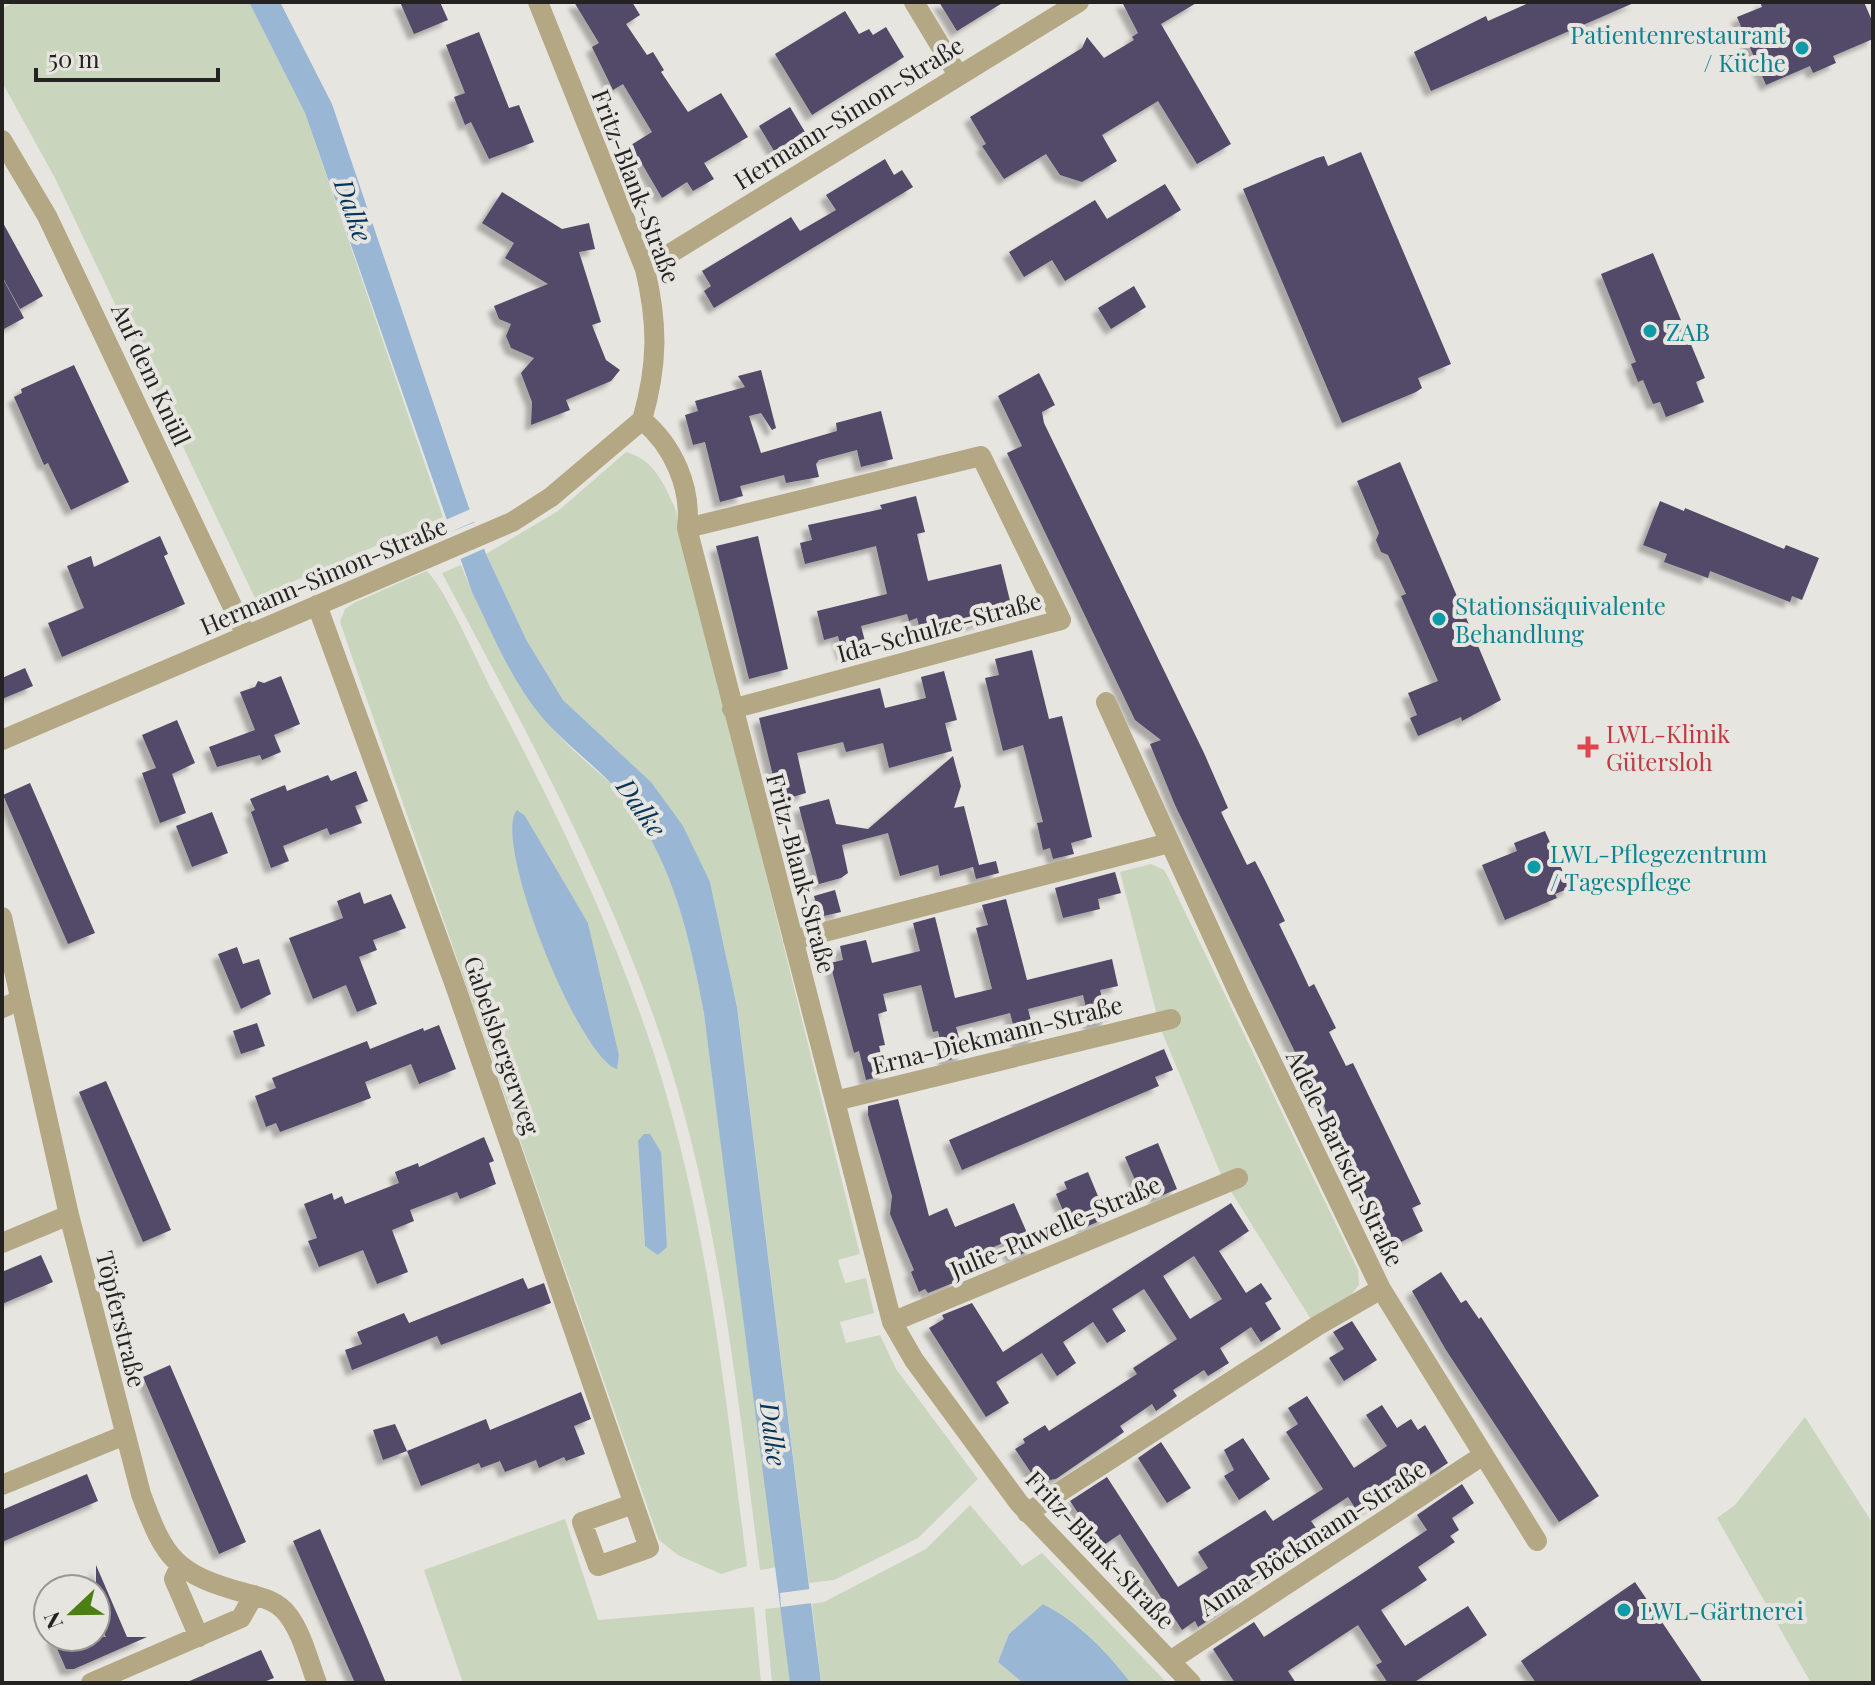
<svg xmlns="http://www.w3.org/2000/svg" width="1875" height="1685" font-family="'Playfair Display',serif">
  <defs>
    <filter id="shadow"><feDropShadow dx="-6" dy="6" stdDeviation="2" flood-color="#0004"/></filter>
  </defs>
  <rect width="100%" height="100%" fill="#e7e5e0"/>
  <!-- green -->
  <path fill="#c9d5bc" fill-rule="evenodd" d="M14,2H249L305,113L443,517L255,598L55,178L2,82V9Z
    M626,452C655,460 663,483 675,508L860,1254L838,1260L845,1283L866,1278L874,1313L840,1322L846,1343L880,1335L896,1369L978,1479L918,1538L834,1580L809,1583L737,1007L710,882L651,782L563,700L527,641L486,554L558,511Z
    M461,565C484,623 523,699 566,743C586,764 610,779 628,803C674,866 690,938 704,1014L777,1567L760,1570C738,1400 721,1229 670,1065C615,891 527,733 442,573Z
    M426,571C442,581 481,670 493,692C558,815 619,940 660,1073C709,1234 726,1400 747,1566L721,1574L678,1555L659,1540L340,622L345,609L354,603ZM575,905L588,923L619,1055L617,1068ZM638,1141L667,1247L645,1246Z
    M1151,864L1164,870L1169,879L1358,1270L1359,1285L1349,1297L1312,1321L1222,1177L1160,1027L1120,872Z
    M1805,1417L1873,1524V1683H1811L1717,1518L1735,1505Z
    M970,1505L1022,1566L1042,1553L1167,1683H1131C1106,1651 1081,1623 1043,1604L1009,1634L998,1662L1023,1683H821L812,1604L824,1602L926,1549Z
    M565,1519L598,1620L754,1607L761,1683H463L424,1570Z
    M783,1607L790,1683H772L765,1609Z"/>
  <!-- water -->
  <path fill="#99b7d4" d="M249,2H280L332,104L468,505L486,554L527,641L563,700L651,782L683,826L710,882L737,1007L821,1683H790L704,1014C690,939 674,865 627,802C602,769 567,747 541,716C511,680 492,633 472,592L305,113Z
    M517,810L525,816L588,923L619,1055L617,1069C579,1058 491,840 517,810Z
    M644,1134H650L661,1152L667,1247L658,1255L645,1246L638,1141Z
    M1043,1604C1080,1623 1106,1651 1131,1683H1023L998,1662L1009,1634Z"/>
  <!-- pier -->
  <path fill="#e7e5e0" d="M473,508L478,520L446,534L478,521L488,547L456,561L441,522Z
    M810,1589L812,1603L781,1607L780,1593Z"/>
  <!-- building -->
  <path fill="#534868" fill-rule="evenodd" filter="url(#shadow)" d="M400,2H440L448,20L414,34Z
    M574,2H632L640,15L626,24L647,55L653,52L664,70L661,72L688,112L721,93L748,137L704,163L714,179L693,191L687,182L662,198L631,145L652,132L623,84L613,90L592,47L599,43Z
    M939,2H1004L957,31Z
    M1122,2H1198L1161,24L1231,144L1197,164L1158,101L1102,135L1117,161L1082,182L1060,175L1046,154L1004,179L982,146L986,144L970,117L1082,48L1087,37L1104,58L1134,40L1132,37L1138,33Z
    M1531,2H1636L1431,91L1414,52L1486,16L1488,21Z
    M1760,2H1864L1873,23V39L1833,56L1836,63L1813,73L1810,66L1766,85L1737,17L1762,7Z
    M845,11L859,34L869,29L873,35L886,27L904,57L812,115L775,54Z
    M479,32L509,108L519,105L534,142L489,159L471,122L465,125L454,97L465,93L446,45Z
    M790,107L805,132L774,151L759,126Z
    M1361,152L1451,364L1418,378L1422,388L1416,392L1342,423L1243,189L1317,158L1324,156L1328,166Z
    M885,159L894,175L902,170L913,187L714,308L704,291L711,286L702,271L791,217L800,231L836,210L826,195Z
    M1165,184L1181,210L1065,281L1052,260L1024,277L1009,252L1095,200L1107,219Z
    M502,192L562,229L589,223L595,249L579,252L601,322L592,325L606,360L620,370L611,381L566,400L570,410L531,425L532,402L521,373L534,358L511,348L506,336L511,324L499,319L494,306L548,284L505,258L514,243L482,223Z
    M2,221L43,296L20,309L2,276Z
    M1653,253L1705,378L1696,382L1704,402L1666,417L1660,402L1653,404L1643,380L1638,382L1631,364L1636,362L1601,274Z
    M2,277L24,318L2,330Z
    M1134,286L1146,307L1111,329L1098,308Z
    M74,365L129,482L71,510L48,463L44,465L14,397L22,393L21,389Z
    M761,370L776,428L772,430L761,413L749,416L761,453L837,431L836,423L881,411L893,459L861,467L857,450L819,460L816,464L819,477L786,483L784,475L740,486L743,496L720,502L705,442L693,445L685,415L698,411L695,401L745,387L738,376Z
    M1039,373L1055,405L1042,412L1044,423L1204,753L1228,808L1221,812L1247,865L1255,861L1265,880L1285,921L1279,924L1296,959L1309,987L1314,984L1336,1028L1329,1032L1346,1066L1353,1063L1421,1204L1412,1208L1423,1231L1389,1248L1314,1084L1311,1085L1175,805L1150,744L1161,740L1135,720L1007,453L1022,446L998,396Z
    M1400,462L1501,700L1462,721L1461,717L1418,736L1410,718L1417,715L1408,693L1438,681L1401,596L1406,594L1388,555L1381,552L1376,540L1379,533L1357,481Z
    M916,496L925,532L917,534L928,581L1001,564L1013,613L922,637L917,618L909,621L907,614L861,626L867,649L843,655L838,636L824,640L817,611L887,594L876,546L805,564L800,543L812,540L808,525L882,509L880,505Z
    M1660,501L1684,511L1685,508L1784,549L1786,545L1819,558L1802,600L1792,596L1790,602L1710,571L1708,578L1664,562L1667,554L1643,545Z
    M160,536L168,554L164,556L185,604L62,657L48,623L84,608L67,566L91,556L94,567Z
    M758,536L788,669L749,679L716,546Z
    M1032,650L1049,719L1062,716L1092,837L1071,843L1074,854L1053,859L1050,848L1043,850L1037,823L1043,822L1023,745L1003,751L985,678L999,675L995,659Z
    M25,668L33,686L2,699V678Z
    M944,671L957,720L945,723L952,751L889,768L883,743L846,752L843,742L797,753L806,793L779,801L759,718L880,688L885,708L926,698L921,677Z
    M281,676L300,724L274,735L281,752L262,760L260,755L217,767L209,747L255,730L240,692L255,687L258,681L264,683Z
    M177,720L195,763L172,774L186,813L160,823L142,773L156,768L142,735Z
    M953,756L961,786L954,808L964,806L979,865L996,861L999,873L976,879L973,867L940,876L938,865L900,876L888,833L842,845L848,873L841,878L819,884L799,807L829,799L836,824L868,829Z
    M356,771L368,801L355,806L362,823L330,835L327,828L283,846L289,861L271,868L251,812L255,810L250,799L285,785L287,791L328,775L331,781Z
    M30,783L95,933L68,944L3,795Z
    M212,812L228,853L192,867L176,826Z
    M1545,831L1570,888L1555,894L1557,898L1505,920L1482,865L1517,851L1514,843Z
    M1115,872L1121,893L1098,899L1100,909L1063,918L1055,888Z
    M835,890L841,912L819,917L814,896Z
    M360,892L364,904L391,894L406,928L373,940L377,950L359,957L377,1004L357,1012L346,985L313,999L289,938L343,918L337,901Z
    M1006,899L1027,980L1112,959L1118,986L1100,990L1108,1021L1090,1025L1083,995L1028,1009L1036,1039L1018,1043L1010,1013L956,1027L964,1056L945,1061L938,1031L933,1032L921,985L883,994L887,1011L878,1014L885,1045L879,1046L886,1075L866,1080L859,1051L854,1053L830,963L843,960L840,946L866,940L872,963L920,951L913,923L935,917L955,998L992,989L976,928L988,925L982,905Z
    M237,947L243,964L259,959L271,994L241,1009L218,954Z
    M257,1023L265,1046L241,1054L233,1031Z
    M439,1025L456,1069L419,1084L411,1064L365,1082L371,1098L280,1132L276,1123L266,1127L255,1096L276,1088L272,1078L367,1041L370,1049L423,1028L424,1031Z
    M1164,1049L1173,1070L1155,1077L1159,1086L962,1170L949,1140Z
    M106,1081L171,1230L143,1242L79,1092Z
    M898,1099L929,1216L947,1208L955,1227L1014,1203L1034,1249L1012,1258L1005,1242L964,1260L969,1271L955,1277L958,1281L928,1293L925,1289L919,1292L911,1272L914,1270L890,1214L892,1196L868,1115V1106Z
    M484,1137L494,1161L489,1163L496,1184L460,1199L457,1192L410,1210L414,1221L392,1230L408,1272L377,1284L363,1250L319,1267L308,1241L317,1238L304,1204L332,1193L334,1200L342,1196L345,1204L399,1183L395,1172L418,1163L419,1167Z
    M1158,1143L1177,1189L1156,1198L1149,1183L1138,1187L1125,1157Z
    M1088,1172L1107,1218L1083,1228L1077,1214L1066,1218L1056,1194L1067,1189L1064,1182Z
    M1231,1203L1249,1231L1219,1251L1246,1293L1261,1283L1272,1299L1265,1303L1281,1329L1261,1342L1251,1327L1220,1348L1229,1363L1208,1376L1204,1370L1173,1390L1177,1396L1156,1411L1152,1404L1120,1426L1124,1432L1056,1479L1049,1480L1046,1474L1036,1480L1015,1449L1025,1443L1023,1439L1045,1425L1049,1431L1137,1374L1133,1368L1177,1339L1144,1289L1112,1309L1126,1331L1107,1343L1093,1322L1063,1342L1076,1363L1057,1376L1042,1353L996,1382L1009,1403L986,1417L929,1328L944,1319L942,1315L972,1303L1003,1352ZM1194,1256L1222,1299L1190,1319L1163,1276Z
    M41,1255L53,1282L2,1304V1272Z
    M1441,1272L1461,1303L1466,1300L1479,1319L1481,1317L1599,1496L1559,1522L1446,1350L1412,1291Z
    M523,1278L528,1289L544,1283L551,1303L441,1345L437,1336L352,1370L345,1350L362,1344L357,1332L404,1313L409,1323Z
    M1352,1321L1377,1360L1344,1381L1329,1358L1344,1349L1333,1332Z
    M170,1365L246,1542L219,1554L143,1377Z
    M581,1392L591,1419L574,1426L585,1454L566,1461L564,1457L539,1468L536,1460L505,1472L500,1461L481,1468L479,1463L421,1486L407,1451L486,1419L490,1430Z
    M1307,1396L1354,1468L1387,1446L1366,1415L1382,1405L1397,1428L1411,1419L1418,1430L1425,1425L1448,1463L1402,1493L1399,1488L1359,1514L1348,1497L1311,1521L1323,1538L1236,1594L1240,1600L1198,1627L1195,1621L1182,1630L1120,1534L1101,1547L1070,1501L1107,1477L1178,1587L1208,1568L1198,1552L1265,1510L1273,1521L1323,1489L1286,1432L1298,1424L1288,1408Z
    M395,1424L407,1451L383,1460L373,1430Z
    M1243,1438L1270,1479L1239,1500L1224,1476L1234,1470L1224,1450Z
    M1161,1442L1191,1488L1167,1503L1138,1458Z
    M87,1474L98,1501L2,1542V1510Z
    M1462,1484L1474,1503L1452,1518L1459,1530L1450,1536L1455,1542L1418,1567L1427,1580L1381,1610L1405,1646L1468,1606L1487,1635L1413,1683H1388L1376,1665L1382,1662L1358,1625L1288,1671L1296,1683H1235L1213,1649L1254,1622L1264,1637L1366,1571L1427,1530L1417,1515Z
    M320,1529L363,1628L386,1683H355L315,1592L293,1541Z
    M96,1565L127,1637H147L74,1669H66L52,1637H106L96,1616Z
    M1635,1582L1703,1683H1536L1521,1661Z
    M261,1650L274,1678L261,1683H185Z"/>
  <g fill="none" stroke-linecap="round" stroke-linejoin="round">
    <!-- minor -->
    <path stroke="#b3a784" stroke-width="20" d="M538,2L645,269C658,324 658,365 642,420
      M914,2L958,75
      M2,140L47,216L246,635
      M645,269L1079,2
      M642,420C673,445 692,488 687,528L892,1322L914,1360L1019,1503L1191,1683
      M687,528L981,456L1061,620L732,709
      M317,605L456,988L649,1548L598,1566L582,1522L633,1504
      M1106,702L1240,996L1381,1289L1537,1541
      M2,740L512,522L551,497L642,420
      M2,917L69,1215L141,1494C165,1560 176,1574 245,1593C261,1597 278,1601 288,1615C302,1633 309,1662 317,1683
      M793,940L1169,843
      M2,1008L20,1000
      M835,1101L1171,1019
      M2,1243L69,1215
      M892,1322L1238,1178
      M2,1485L125,1435
      M1027,1513L1317,1326L1381,1289
      M180,1566L174,1579L199,1637
      M1170,1661L1482,1456
      M91,1683L241,1618L254,1595"/>
  </g>
  <!-- markers -->
  <g fill="#0f9aa8" stroke="#e7e5e0" stroke-width="3">
    <circle cx="1802" cy="48" r="8"/>
    <circle cx="1650" cy="331" r="8"/>
    <circle cx="1439" cy="619" r="8"/>
    <circle cx="1534" cy="867" r="8"/>
    <circle cx="1624" cy="1610" r="8"/>
  </g>
  <path fill="#e0444e" stroke="#e7e5e0" stroke-width="3" d="M1584 735h8v8h8v8h-8v8h-8v-8h-8v-8h8z"/>
  <g text-anchor="middle" dominant-baseline="central" stroke-width="8" stroke-linejoin="round" paint-order="stroke">
    <!-- culture labels -->
    <g font-size="24" fill="#0d838f" stroke="#e7e5e0" text-anchor="start">
      <text x="1786" y="34" text-anchor="end">Patientenrestaurant<tspan x="1786" dy="28">/ Küche</tspan></text>
      <text x="1666" y="331">ZAB</text>
      <text x="1455" y="605">Stationsäquivalente<tspan x="1455" dy="28">Behandlung</tspan></text>
      <text x="1550" y="853">LWL-Pflegezentrum<tspan x="1550" dy="28">/ Tagespflege</tspan></text>
      <text x="1640" y="1610">LWL-Gärtnerei</text>
    </g>
    <!-- street labels -->
    <g font-size="24" fill="#242321" stroke="#e7e5e0">
      <text transform="translate(848 112) rotate(-32)">Hermann-Simon-Straße</text>
      <text transform="translate(637 186) rotate(69)">Fritz-Blank-Straße</text>
      <text transform="translate(152 374) rotate(65)">Auf dem Knüll</text>
      <text transform="translate(323 575) rotate(-23)">Hermann-Simon-Straße</text>
      <text transform="translate(939 626) rotate(-15)">Ida-Schulze-Straße</text>
      <text transform="translate(802 873) rotate(75)">Fritz-Blank-Straße</text>
      <text transform="translate(997 1034) rotate(-14)">Erna-Diekmann-Straße</text>
      <text transform="translate(503 1045) rotate(71)">Gabelsbergerweg</text>
      <text transform="translate(1346 1158) rotate(64)">Adele-Bartsch-Straße</text>
      <text transform="translate(1055 1226) rotate(-23)">Julie-Puwelle-Straße</text>
      <text transform="translate(122 1319) rotate(76)">Töpferstraße</text>
      <text transform="translate(1312 1537) rotate(-33)">Anna-Böckmann-Straße</text>
      <text transform="translate(1101 1549) rotate(47)">Fritz-Blank-Straße</text>
    </g>
    <!-- health labels -->
    <g font-size="24" fill="#be3a42" stroke="#e7e5e0" text-anchor="start">
      <text x="1606" y="733">LWL-Klinik<tspan x="1606" dy="28">Gütersloh</tspan></text>
    </g>
    <!-- water labels -->
    <g font-size="26" font-style="italic" fill="#03355b" stroke="#e7e5e0">
      <text transform="translate(354 210) rotate(71)">Dalke</text>
      <text transform="translate(642 807) rotate(55)">Dalke</text>
      <text transform="translate(774 1434) rotate(83)">Dalke</text>
    </g>
  </g>
  <!-- border -->
  <rect width="1875" height="1685" fill="none" stroke="#242321" stroke-width="8"/>
  <!-- north arrow -->
  <g transform="translate(72 1613) rotate(248)"><circle r="38" fill="#e7e5e0" stroke="#999794" stroke-width="2"/>
  <path d="M0-6L14 30L0 20L-14 30Z" fill="#4c7f12"/>
  <text y="-12" font-size="22" font-weight="bold" text-anchor="middle" fill="#242321">N</text>
  </g>
  <!-- scale -->
  <path d="M36 68v12h182v-12" fill="none" stroke="#242321" stroke-width="4"/>
  <text x="48" y="68" font-size="24" fill="#242321" stroke="#e7e5e0" stroke-width="6" paint-order="stroke">50 m</text>
</svg>
